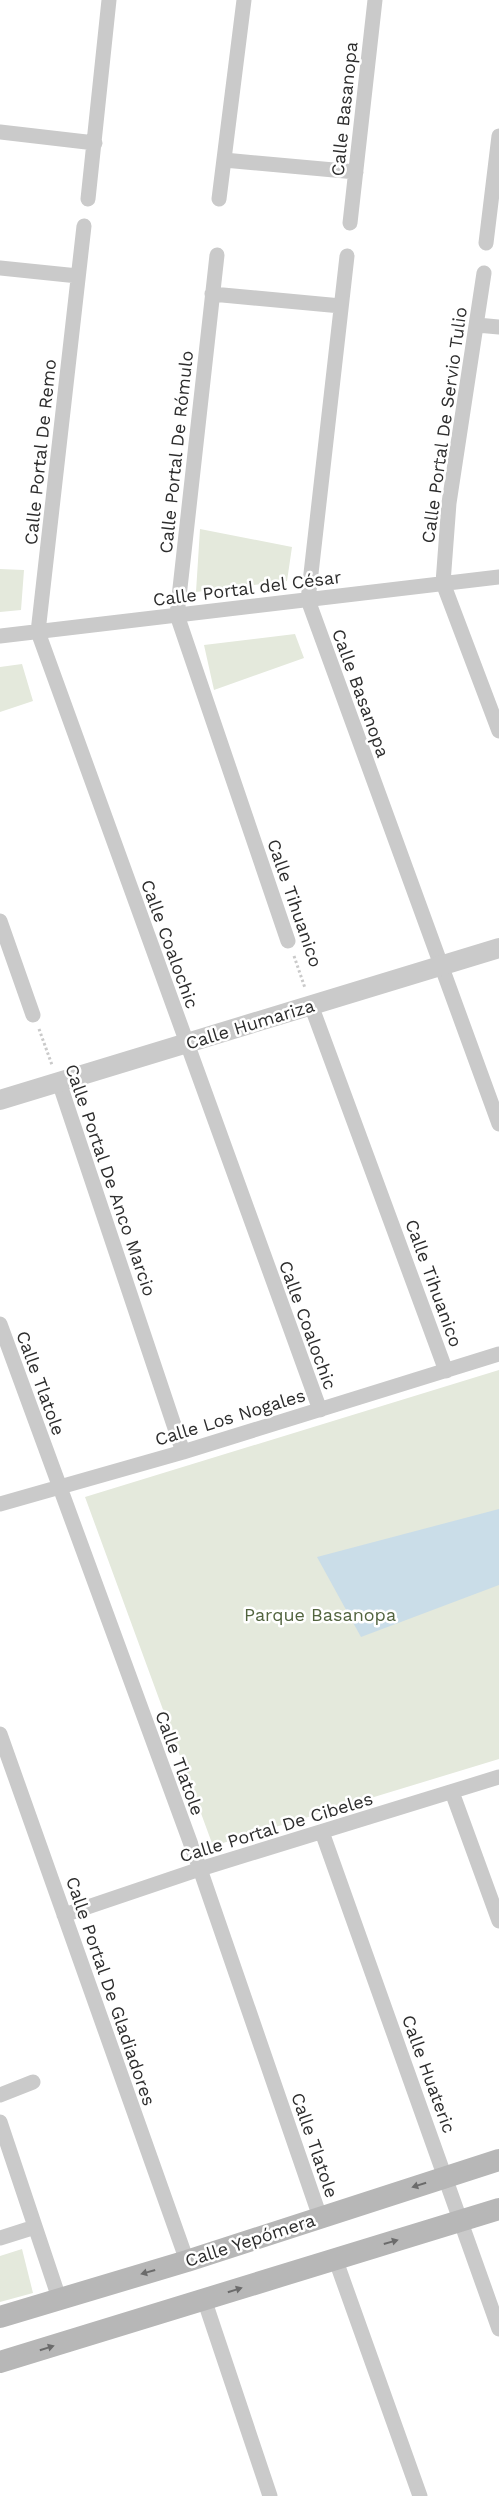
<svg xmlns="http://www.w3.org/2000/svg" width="499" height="2496" font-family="'Work Sans',sans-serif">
  <rect width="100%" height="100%" fill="#fff"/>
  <!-- green -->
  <path fill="#e4e9dc" d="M200,529L292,547L287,581L196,592Z
    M0,569L24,570L21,610L0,612Z
    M295,634L304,658L214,690L204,645Z
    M22,664L33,701L0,712V667Z
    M499,1370V1759L213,1846L85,1497Z
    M22,2249L33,2293L0,2302V2256Z"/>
  <!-- water -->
  <path fill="#cadde8" d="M499,1509V1585L361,1637L317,1557Z"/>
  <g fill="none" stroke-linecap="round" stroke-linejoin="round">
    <!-- path -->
    <path stroke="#cacaca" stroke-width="3" stroke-dasharray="2.5 2.5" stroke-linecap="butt" d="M294,956L305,988
      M39,1029L52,1065"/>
    <!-- minor -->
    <path stroke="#cacaca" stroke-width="15" d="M0,132L95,143
      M224,160L356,172
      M88,199L109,0
      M219,199L244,0
      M350,223L375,0
      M84,226L38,632L320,1410
      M486,243L499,136
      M217,255L177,615L288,941
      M347,256L308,600L499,1124
      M0,268L78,276
      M484,273L449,503L443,583L499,731
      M212,294L341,306
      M477,325L499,327
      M0,636L499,577
      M0,921L33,1015
      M311,1005L446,1371
      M59,1082L183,1452
      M0,1324L200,1869L320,2217
      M0,1504L183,1452L499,1354
      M0,1734L187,2261
      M452,1792L499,1921
      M322,1832L499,2329
      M64,1915L200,1869L499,1777
      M0,2095L33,2082
      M0,2122L59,2298
      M0,2238L35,2227
      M335,2258L420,2496
      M204,2299L270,2496"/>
    <!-- tertiary -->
    <path stroke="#cacaca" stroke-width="20" d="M0,1100L499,948"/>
    <!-- secondary -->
    <path stroke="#b7b7b7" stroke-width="22" d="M0,2317L187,2261L499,2160
      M0,2362L499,2209"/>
  </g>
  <!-- one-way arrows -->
  <defs><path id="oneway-solid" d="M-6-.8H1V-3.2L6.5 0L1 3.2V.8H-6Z" transform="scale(1.25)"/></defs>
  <g fill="#6b6b6b">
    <use href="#oneway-solid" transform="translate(419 2185) rotate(162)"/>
    <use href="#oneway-solid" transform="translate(391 2242) rotate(-16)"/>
    <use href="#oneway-solid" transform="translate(148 2272) rotate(164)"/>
    <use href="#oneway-solid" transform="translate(235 2290) rotate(-17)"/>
    <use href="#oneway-solid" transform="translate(47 2348) rotate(-17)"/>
  </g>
  <g text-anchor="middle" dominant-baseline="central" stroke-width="5" stroke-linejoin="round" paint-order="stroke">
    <!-- street labels -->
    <g font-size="18" fill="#2d2d2d" stroke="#fff">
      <text transform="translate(344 109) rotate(-84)">Calle Basanopa</text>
      <text transform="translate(444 425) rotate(-82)">Calle Portal De Servio Tulio</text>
      <text transform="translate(40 452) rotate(-84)">Calle Portal De Remo</text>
      <text transform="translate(176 452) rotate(-84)">Calle Portal De Rómulo</text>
      <text transform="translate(247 588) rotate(-7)">Calle Portal del César</text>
      <text transform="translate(361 693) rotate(70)">Calle Basanopa</text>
      <text transform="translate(295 903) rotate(71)">Calle Tihuanico</text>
      <text transform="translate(170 944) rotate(70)">Calle Coalochic</text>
      <text transform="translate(250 1024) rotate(-17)">Calle Humariza</text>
      <text transform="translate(111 1180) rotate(71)">Calle Portal De Anco Marcio</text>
      <text transform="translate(434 1283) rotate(70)">Calle Tihuanico</text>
      <text transform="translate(308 1325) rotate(70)">Calle Coalochic</text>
      <text transform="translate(41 1383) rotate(70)">Calle Tlatole</text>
      <text transform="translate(230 1417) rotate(-17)">Calle Los Nogales</text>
      <text transform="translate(180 1763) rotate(70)">Calle Tlatole</text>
      <text transform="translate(276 1827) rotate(-17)">Calle Portal De Cibeles</text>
      <text transform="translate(111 1991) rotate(71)">Calle Portal De Gladiadores</text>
      <text transform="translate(429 2074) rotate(70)">Calle Huateric</text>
      <text transform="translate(315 2145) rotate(71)">Calle Tlatole</text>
      <text transform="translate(250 2240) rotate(-18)">Calle Yepómera</text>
    </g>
    <!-- park labels -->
    <g font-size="18" fill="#52643f" stroke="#fff">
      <text x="320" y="1614">Parque Basanopa</text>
    </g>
  </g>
</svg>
